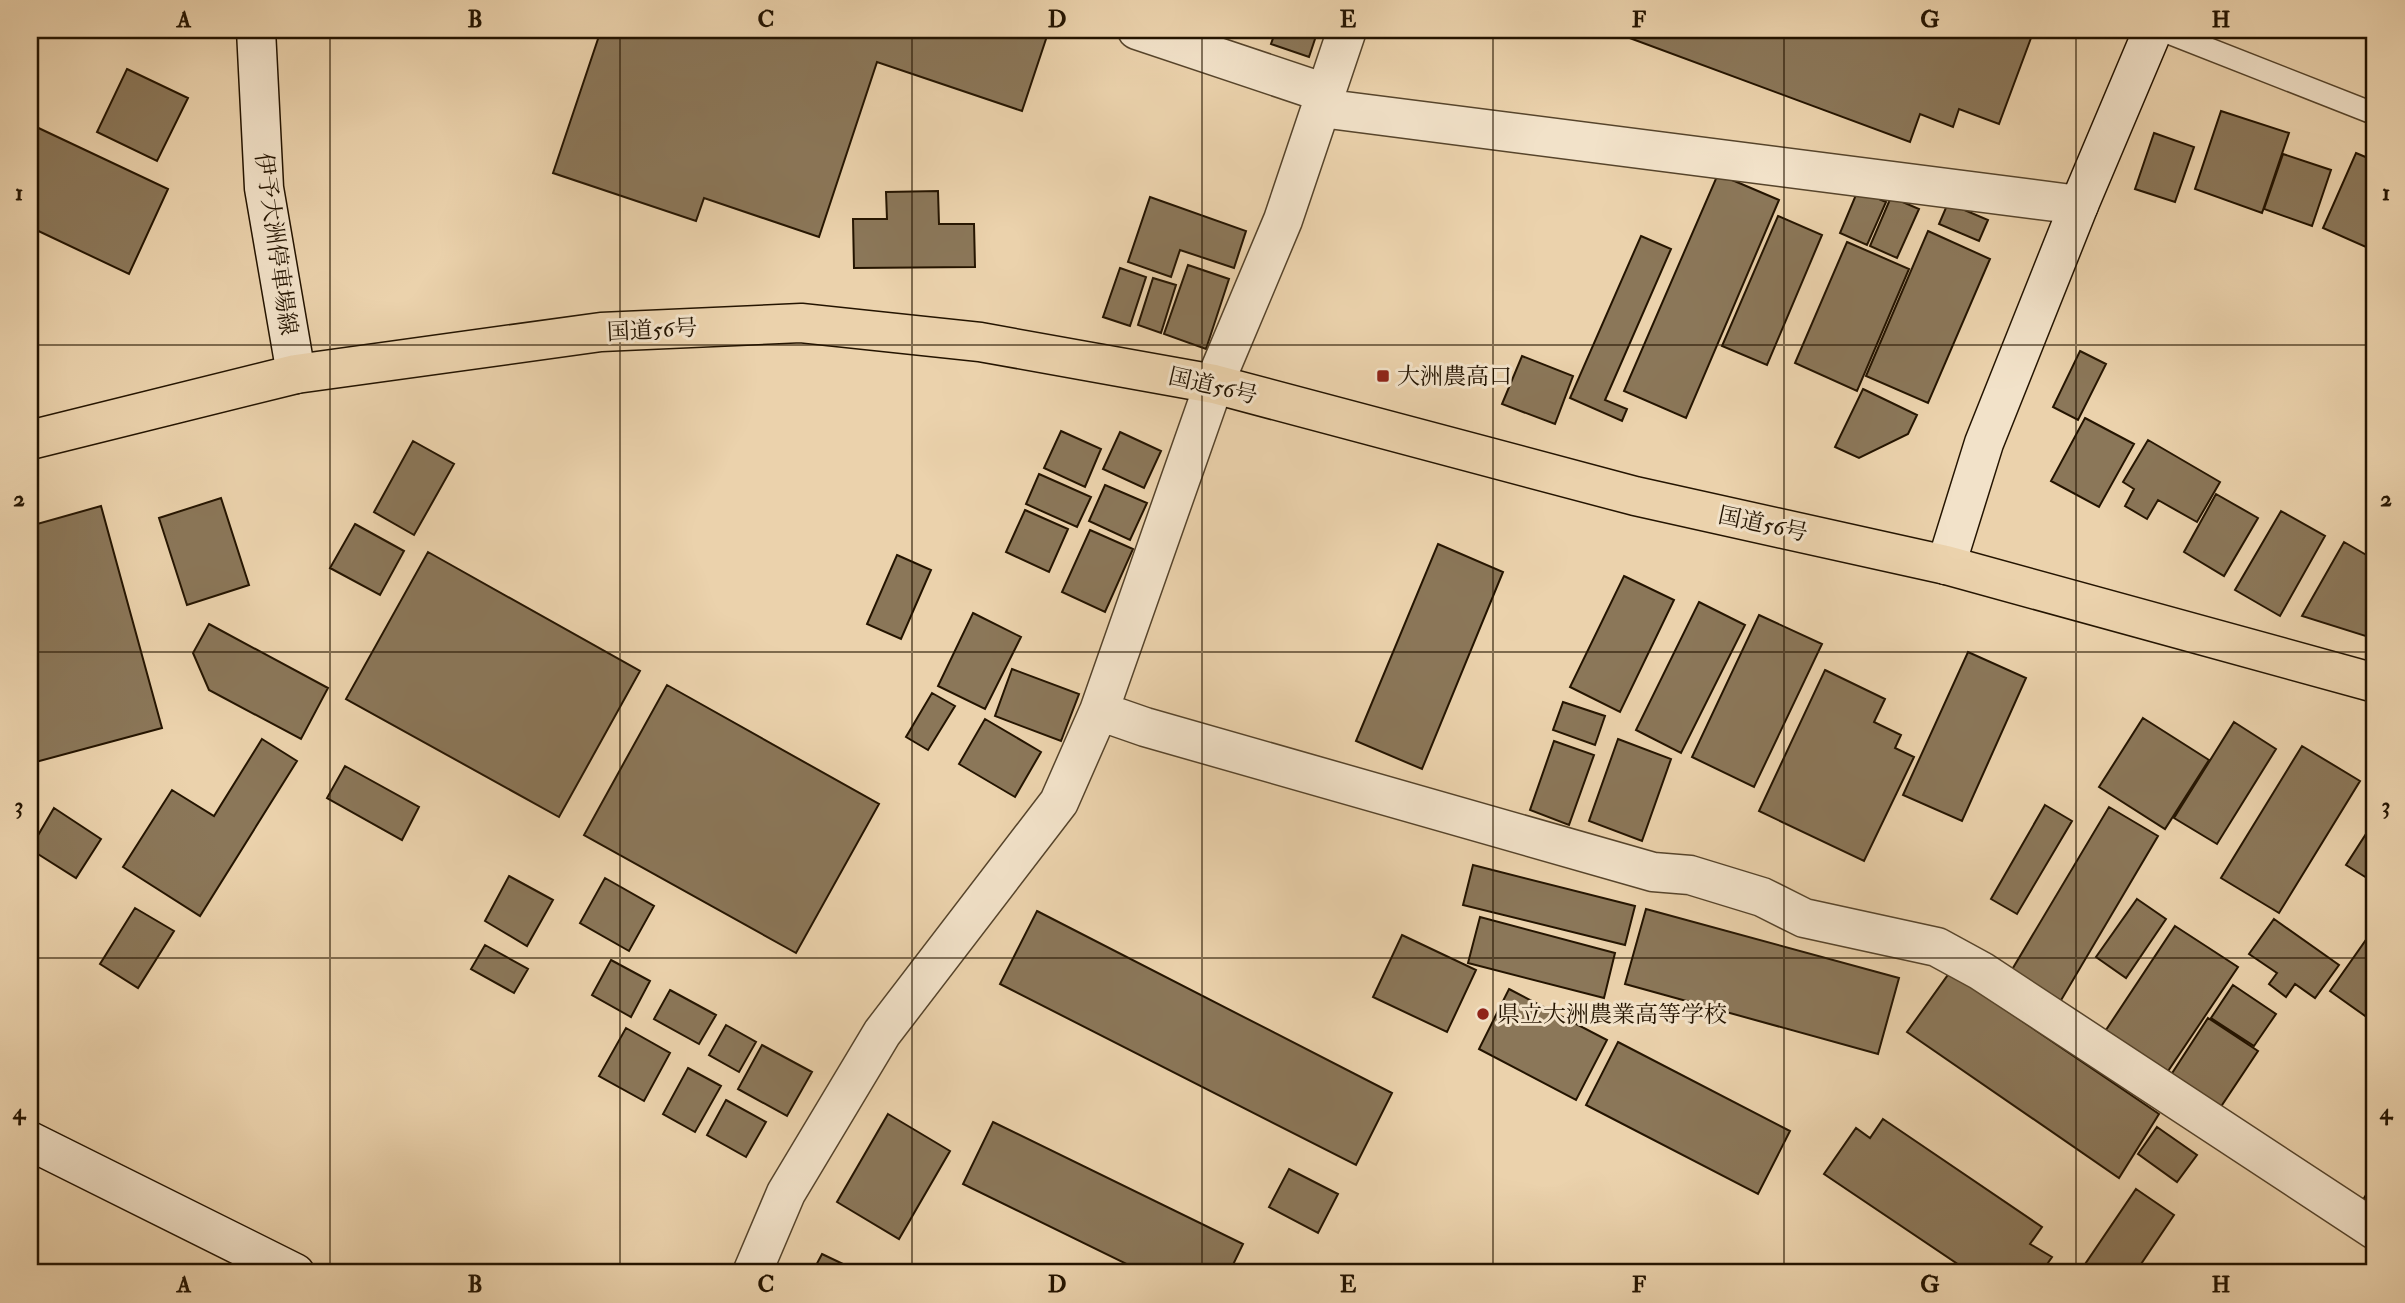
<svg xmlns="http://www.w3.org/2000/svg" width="2405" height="1303" font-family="'IM FELL Double Pica','Noto Serif JP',serif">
  <rect width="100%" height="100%" fill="#ebd2ac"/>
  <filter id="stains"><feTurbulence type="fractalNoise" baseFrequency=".00286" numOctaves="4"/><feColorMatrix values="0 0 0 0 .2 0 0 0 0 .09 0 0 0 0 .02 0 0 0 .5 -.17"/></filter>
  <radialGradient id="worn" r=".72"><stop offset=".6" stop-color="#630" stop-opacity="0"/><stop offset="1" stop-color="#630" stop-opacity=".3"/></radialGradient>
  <!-- building -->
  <path fill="#8b7759" stroke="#241400" stroke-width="2" d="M601,30H1049L1022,111L877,62L819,237L704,198L696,221L553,173Z
    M1276,30H1318L1309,57L1271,44Z
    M1608,30H2034L1999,124L1959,109L1953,127L1920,114L1910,142Z
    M127,69L188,98L157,161L97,132Z
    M2221,111L2289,133L2262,213L2195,189Z
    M30,124L168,189L129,274L30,227Z
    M2154,133L2194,147L2175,202L2135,189Z
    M2356,153L2375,161V251L2323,228Z
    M2283,154L2331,170L2312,226L2264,209Z
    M1718,174L1779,200L1686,418L1624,391Z
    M1858,190L1886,202L1867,245L1840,233Z
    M938,191L939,224H974L975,267L854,268L853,219H887L886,192Z
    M1150,197L1246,231L1234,268L1180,250L1171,277L1128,262Z
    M1891,197L1919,209L1897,258L1870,246Z
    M1948,203L1988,220L1979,241L1939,224Z
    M1778,216L1822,235L1767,365L1722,346Z
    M1928,231L1990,259L1928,403L1866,376Z
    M1641,236L1671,249L1605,400L1627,409L1622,421L1570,398Z
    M1847,242L1909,269L1857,391L1795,363Z
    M1188,265L1229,279L1206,349L1164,334Z
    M1120,268L1146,277L1130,326L1103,317Z
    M1153,278L1176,285L1161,333L1138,325Z
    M2080,351L2106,364L2078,420L2053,407Z
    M1522,356L1573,376L1555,424L1502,404Z
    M1863,389L1917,415L1908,434L1859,458L1835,447Z
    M2085,418L2134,444L2099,507L2051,481Z
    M1061,431L1101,449L1085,487L1044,468Z
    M1120,432L1161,451L1144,488L1103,469Z
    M2148,440L2220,482L2197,522L2158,500L2147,519L2125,506L2134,489L2123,482Z
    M413,441L454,464L414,535L374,512Z
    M1039,474L1091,497L1077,527L1026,504Z
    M1105,485L1147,503L1130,540L1089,521Z
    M2216,494L2258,518L2224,576L2184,552Z
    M221,498L249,585L187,605L159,518Z
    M101,506L162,728L32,763L30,754V628L37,626L30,598V526Z
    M1025,510L1068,529L1049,572L1006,552Z
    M2281,511L2325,536L2280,616L2235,590Z
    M355,524L404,551L380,595L330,568Z
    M1090,530L1133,549L1105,612L1062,592Z
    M2344,542L2375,560V639L2302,616Z
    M1438,544L1503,572L1422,769L1356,741Z
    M428,552L640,671L559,817L346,699Z
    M897,555L931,570L901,639L867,624Z
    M1624,576L1674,600L1620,712L1570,687Z
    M1699,602L1745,625L1681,753L1636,730Z
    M973,613L1021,637L985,709L938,686Z
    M1759,615L1822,644L1754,787L1692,757Z
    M209,624L328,688L301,739L209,690L193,653Z
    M1968,652L2026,678L1962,821L1903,795Z
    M1012,669L1079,694L1061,741L995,716Z
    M1825,670L1885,699L1874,722L1901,735L1895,748L1914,757L1864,861L1759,811Z
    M667,685L879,804L796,953L584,835Z
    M932,693L955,706L928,750L906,737Z
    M1563,702L1605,716L1595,745L1553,730Z
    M2143,718L2209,760L2165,829L2099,787Z
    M985,719L1041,752L1015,797L959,764Z
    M2234,722L2276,749L2217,844L2174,818Z
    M262,739L297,761L200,916L123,867L172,790L214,816Z
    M1618,739L1671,759L1642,841L1589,821Z
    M1554,741L1594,755L1569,825L1530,810Z
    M2302,746L2360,781L2279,913L2221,878Z
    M345,766L419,807L402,840L327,798Z
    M2045,805L2072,821L2017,914L1991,899Z
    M2109,807L2158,836L2060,1002L2010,973Z
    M54,808L101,839L76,878L30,849Z
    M2375,820V883L2346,865Z
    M1473,865L1635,906L1625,945L1463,905Z
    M509,876L553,900L527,946L485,921Z
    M605,878L654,906L629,951L580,923Z
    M2137,899L2166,919L2126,978L2096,957Z
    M135,908L174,931L138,988L100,964Z
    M1646,909L1899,978L1878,1054L1625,984Z
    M1037,911L1392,1093L1356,1165L1000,984Z
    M1480,917L1615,953L1604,998L1468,963Z
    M2274,919L2339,965L2315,998L2295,984L2286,997L2269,984L2277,973L2249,954Z
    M2175,926L2238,967L2162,1080L2100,1039Z
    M2375,927V1023L2330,991Z
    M1402,935L1476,970L1447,1032L1373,997Z
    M485,945L528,969L514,993L471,969Z
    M611,960L650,981L631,1017L592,995Z
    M1950,972L2159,1114L2119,1178L1907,1032Z
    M2233,985L2276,1014L2254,1046L2211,1018Z
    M1509,989L1607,1040L1576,1100L1479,1049Z
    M670,990L716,1015L699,1044L654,1019Z
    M2208,1018L2258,1051L2216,1114L2167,1081Z
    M726,1025L756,1042L739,1072L709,1055Z
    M626,1028L670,1053L644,1101L599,1076Z
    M1618,1042L1790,1131L1758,1194L1586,1105Z
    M762,1045L812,1072L787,1116L738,1089Z
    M688,1068L721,1086L695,1132L663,1114Z
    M726,1100L766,1122L746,1157L707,1135Z
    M888,1114L950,1151L899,1239L837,1202Z
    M1883,1119L2042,1227L2030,1244L2052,1257L2041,1273H1971L1824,1174L1856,1128L1870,1138Z
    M993,1122L1243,1244L1229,1273H1145L963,1184Z
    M2157,1127L2197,1155L2177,1182L2138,1154Z
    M1289,1169L1338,1194L1318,1233L1269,1207Z
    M2375,1181V1217L2359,1206Z
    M2136,1189L2174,1215L2135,1273H2079Z
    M822,1254L862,1273H812Z"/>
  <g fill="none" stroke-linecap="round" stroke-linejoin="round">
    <defs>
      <path id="lane" d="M2161,30L2375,114"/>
      <path id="street" d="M1137,30L1325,93
        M1321,108L2079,205
        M1099,711L1145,727L1653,872L1690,875L1762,897L1804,918L1937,947L1981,971L2375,1230
        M752,1273L786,1193L882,1033L1059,802L1099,711L1214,384L1283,220L1347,30"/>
      <path id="secondary" d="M256,30L264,188L296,374
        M1946,565L1984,443L2079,205L2153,30
        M30,1141L295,1273"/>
      <path id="highway" d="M30,440L296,374L601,332L801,323L980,342L1214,384L1635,496L1946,565L2375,683"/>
    </defs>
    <!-- lane casing -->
    <use href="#lane" stroke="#56442b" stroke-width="24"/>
    <!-- street casing -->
    <use href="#street" stroke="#56442b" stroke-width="41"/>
    <!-- secondary casing -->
    <use href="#secondary" stroke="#241400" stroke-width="41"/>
    <!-- highway casing -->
    <use href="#highway" stroke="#241400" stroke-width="41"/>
    <!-- lane -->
    <use href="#lane" stroke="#f2e2c9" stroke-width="21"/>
    <!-- street -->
    <use href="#street" stroke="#f2e2c9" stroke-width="38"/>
    <!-- secondary -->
    <use href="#secondary" stroke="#f2e2c9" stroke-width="38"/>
    <!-- highway -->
    <use href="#highway" stroke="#ebd2ac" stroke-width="38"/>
  </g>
  <!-- grid -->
  <path fill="none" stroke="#241400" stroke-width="2" stroke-opacity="0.55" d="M330,30V1273M620,30V1273M912,30V1273M1202,30V1273M1493,30V1273M1784,30V1273M2076,30V1273M30,345H2375M30,652H2375M30,958H2375"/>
  <!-- markers -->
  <g fill="#8f2418" stroke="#f2e2c9" stroke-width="2.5">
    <rect x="1376" y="369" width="14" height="14" rx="3.5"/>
    <circle cx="1483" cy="1014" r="7"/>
  </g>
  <g text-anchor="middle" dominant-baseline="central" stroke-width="6" stroke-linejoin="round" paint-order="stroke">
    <!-- street labels -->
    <g font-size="23" fill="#241400" stroke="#f2e2c9">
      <text transform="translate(276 244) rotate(82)">伊予大洲停車場線</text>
      <text transform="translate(652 330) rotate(-3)">国道56号</text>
      <text transform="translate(1213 386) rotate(13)">国道56号</text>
      <text transform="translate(1763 524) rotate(12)">国道56号</text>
    </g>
    <!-- poi labels -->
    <g font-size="23" fill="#241400" stroke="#f2e2c9" text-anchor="start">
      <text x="1397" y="376">大洲農高口</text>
      <text x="1497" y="1014">県立大洲農業高等学校</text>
    </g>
  </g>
  <!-- margin -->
  <rect width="2405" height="1303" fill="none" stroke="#ebd2ac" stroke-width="77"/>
  <rect x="38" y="38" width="2328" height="1226" fill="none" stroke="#241400" stroke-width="2.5"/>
  <g font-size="23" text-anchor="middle" font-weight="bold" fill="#241400">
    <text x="184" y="27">A</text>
    <text x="475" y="27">B</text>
    <text x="766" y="27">C</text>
    <text x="1057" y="27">D</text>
    <text x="1348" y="27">E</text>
    <text x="1639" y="27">F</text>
    <text x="1930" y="27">G</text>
    <text x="2221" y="27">H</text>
    <text x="19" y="200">1</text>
    <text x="2386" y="200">1</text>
    <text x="19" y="506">2</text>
    <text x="2386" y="506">2</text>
    <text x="19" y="813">3</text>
    <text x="2386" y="813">3</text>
    <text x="19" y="1119">4</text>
    <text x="2386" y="1119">4</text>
    <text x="184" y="1292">A</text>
    <text x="475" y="1292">B</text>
    <text x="766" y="1292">C</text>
    <text x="1057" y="1292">D</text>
    <text x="1348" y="1292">E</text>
    <text x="1639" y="1292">F</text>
    <text x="1930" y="1292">G</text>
    <text x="2221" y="1292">H</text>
  </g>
  <rect width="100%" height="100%" filter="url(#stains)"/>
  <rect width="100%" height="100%" fill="url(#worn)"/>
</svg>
